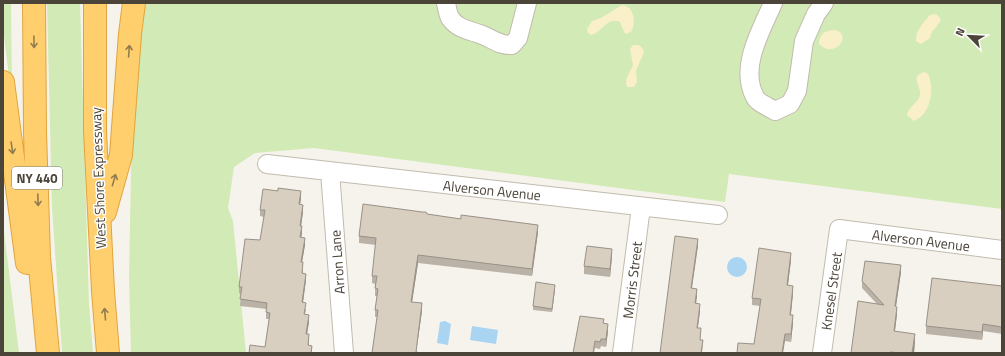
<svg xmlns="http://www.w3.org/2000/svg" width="1005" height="356" font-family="'Titillium Web',sans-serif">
  <rect width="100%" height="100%" fill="#f6f3ec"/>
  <!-- green -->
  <path fill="#d2eab5" d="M3,3H11L12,103L3,27Z
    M47,3H80L89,304L93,353H62L52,208Z
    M144,3H1002V209L729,174L725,202L314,148L255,153L234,167L228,208L233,221L246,353H131L129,278L132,120Z
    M3,223L19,353H3Z"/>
  <!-- sand -->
  <path fill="#f9efc9" d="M622,5C635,6 636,23 631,32L626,34L624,32L620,22C607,16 602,33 591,35L588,33L587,29L592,21L601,18Z
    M936,14L939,17L941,20C937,27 931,31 930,38L921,44L916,41C915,31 924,22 930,15Z
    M833,30C855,32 835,61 819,44C819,35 824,31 833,30Z
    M633,45H639L643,49L644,52L636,71L637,82L634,87H627C624,78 630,73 633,65L630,49Z
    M924,72L928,74C935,89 931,114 914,121L907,115C908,106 920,103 920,93C920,85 910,76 924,72Z"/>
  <!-- water -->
  <path fill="#a9d4f2" d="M727 267a10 10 0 1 1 20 0a10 10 0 1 1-20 0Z
    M445,321L451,324L448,345L437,343L440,322Z
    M472,326L498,330L496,344L470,340Z"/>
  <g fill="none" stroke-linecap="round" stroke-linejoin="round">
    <defs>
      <path id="minor" d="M446,3C447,8 448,14 450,18C458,29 468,30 480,34C491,38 500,46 512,45L518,38L527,3
        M773,3C761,31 739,67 755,97C758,103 769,107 775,111L790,104L797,91L804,41L816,14L824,3
        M267,164L718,215
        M330,172L344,353
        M622,353L641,207
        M822,353L839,229L1002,250"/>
      <path id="highway" d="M34,3L35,132L39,257L48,353
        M95,3V131L103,291L108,353
        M3,82L27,263
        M105,212L121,155L130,34L134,3"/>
    </defs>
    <!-- minor casing -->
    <use href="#minor" stroke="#c2bbae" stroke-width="20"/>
    <!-- highway casing -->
    <use href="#highway" stroke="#e0a43c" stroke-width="24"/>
    <!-- minor -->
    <use href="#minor" stroke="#fff" stroke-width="18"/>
    <!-- highway -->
    <use href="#highway" stroke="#ffcf6e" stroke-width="22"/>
  </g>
  <!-- wall -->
  <path fill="#bab2a6" d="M278,191L301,198L300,205L303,212L301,226L302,233L301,237L305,245L302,262L303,269V273L306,280L303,303L306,310L305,314L309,322L307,334L309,341V345L312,346V353H249L265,347L269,319H266V309L240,306L241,294L239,293V287L260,240L264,217L260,216V210Z
    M427,214L538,232L532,276L418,263L412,302L422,311L416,352L372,353L377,317H375V310L377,296H375V284L372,283V276L376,245L359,243V236Z
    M612,256L610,277L584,274V266Z
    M791,260L788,285L793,293L791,315L793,323L791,342L785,341L754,344L760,306L752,305V298Z
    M901,272L896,306L897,314L895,331L915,341L914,353H851L877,304L862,288V281Z
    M1002,286V334L983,331L982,340L926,334V326Z
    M555,289L552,312L533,310V306Z
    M604,323L608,331L606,347L601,346L600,349L595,348L594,353H573Z"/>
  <!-- shaded-wall -->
  <path fill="#979187" d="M301,191V198L299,211V204Z
    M303,205V212L300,233V226Z
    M538,225V232L532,276V269Z
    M302,226V233L300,244V237Z
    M305,238V245L301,268V262Z
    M698,239V246L691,295V288Z
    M612,249V256L610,277V269Z
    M791,253V260L787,292V285Z
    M418,255V263L411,309V302Z
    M901,265V272L895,313V306Z
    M306,274V280L302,309V302Z
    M555,285V289L552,312V309Z
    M793,286V293L790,322V315Z
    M697,289V297L695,311V303Z
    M422,303V311L416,353Z
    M700,304V312L697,335V328Z
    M897,307V314L894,338V331Z
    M309,315V322L306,340V334Z
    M793,315V323L791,342V334Z
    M608,324V331L606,347V339Z
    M983,324V331L982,340V332Z
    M785,334V341L783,353H782Z
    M915,334V341L914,353H912Z
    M703,340L702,353H701Z"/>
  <!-- building -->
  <path fill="#d8cfc1" stroke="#979187" d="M278,188L301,191L299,204L303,205L300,226H302L300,237L305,238L301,262H303L302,273L306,274L302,302L306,303L304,314L309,315L306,334H309L308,345L312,346L311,353H249L250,345L265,347L270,313L266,312L267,303L240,299L242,287H239L245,239L260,240L265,210H260L263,189L278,191Z
    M363,204L422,212H426L427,214L461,219V215L538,225L532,269L418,255L411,302L422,303L416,352L421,353H372L378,310H375L378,289L375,288L377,276H372L376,238L359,236Z
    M675,236L698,239L691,288L697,289L695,303L700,304L697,328H701L700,340H703L701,353H660Z
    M587,246L612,249L610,269L584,266Z
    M759,248L791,253L787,285L793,286L790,315H793L791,334H785L782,353H737L738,343L754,344L761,299L752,298Z
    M865,261L901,265L895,306L897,307L894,331L915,334L912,353H901L890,352V353H851L858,301L884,305L862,281Z
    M932,278L1002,286V327L983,324L982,332L926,326Z
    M536,282L555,285L552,309L533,306Z
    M580,316L604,319L603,323L608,324L606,339H601L600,342L595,341L593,353H573Z"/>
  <!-- one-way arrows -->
  <defs><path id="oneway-shaft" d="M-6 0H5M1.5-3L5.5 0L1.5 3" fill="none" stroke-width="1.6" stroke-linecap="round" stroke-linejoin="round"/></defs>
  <g stroke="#937c4e">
    <use href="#oneway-shaft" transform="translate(34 42) rotate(89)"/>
    <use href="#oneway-shaft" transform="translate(129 51) rotate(-86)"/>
    <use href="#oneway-shaft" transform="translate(12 148) rotate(82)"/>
    <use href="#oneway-shaft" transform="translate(114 180) rotate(-74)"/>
    <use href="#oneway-shaft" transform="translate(38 200) rotate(88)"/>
    <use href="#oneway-shaft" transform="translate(105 314) rotate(-95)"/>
  </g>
  <g text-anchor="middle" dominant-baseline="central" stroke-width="3" stroke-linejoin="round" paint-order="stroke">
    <!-- shield labels -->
    <rect fill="#fff" stroke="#817c74" stroke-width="1" x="12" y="167" width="50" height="22" rx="3"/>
    <g font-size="13" font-weight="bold" fill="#4b4439">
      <text x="37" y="178">NY 440</text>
    </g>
    <!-- street labels -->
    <g font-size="14" fill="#4b4439" stroke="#fff">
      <text transform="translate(98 178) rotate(-92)">West Shore Expressway</text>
      <text transform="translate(492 190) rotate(6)">Alverson Avenue</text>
      <text transform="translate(921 240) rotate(7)">Alverson Avenue</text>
      <text transform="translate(337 262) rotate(-94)">Arron Lane</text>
      <text transform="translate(632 280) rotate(-83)">Morris Street</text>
      <text transform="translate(831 291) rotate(-82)">Knesel Street</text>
    </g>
  </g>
  <!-- border -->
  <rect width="1005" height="356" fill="none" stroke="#4b4439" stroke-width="8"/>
  <!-- north arrow -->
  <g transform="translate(969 36) rotate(294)" stroke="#ffffff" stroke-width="3" paint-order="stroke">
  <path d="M0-3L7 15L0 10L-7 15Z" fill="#4b4439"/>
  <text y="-6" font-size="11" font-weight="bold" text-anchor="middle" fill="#4b4439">N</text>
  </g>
</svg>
